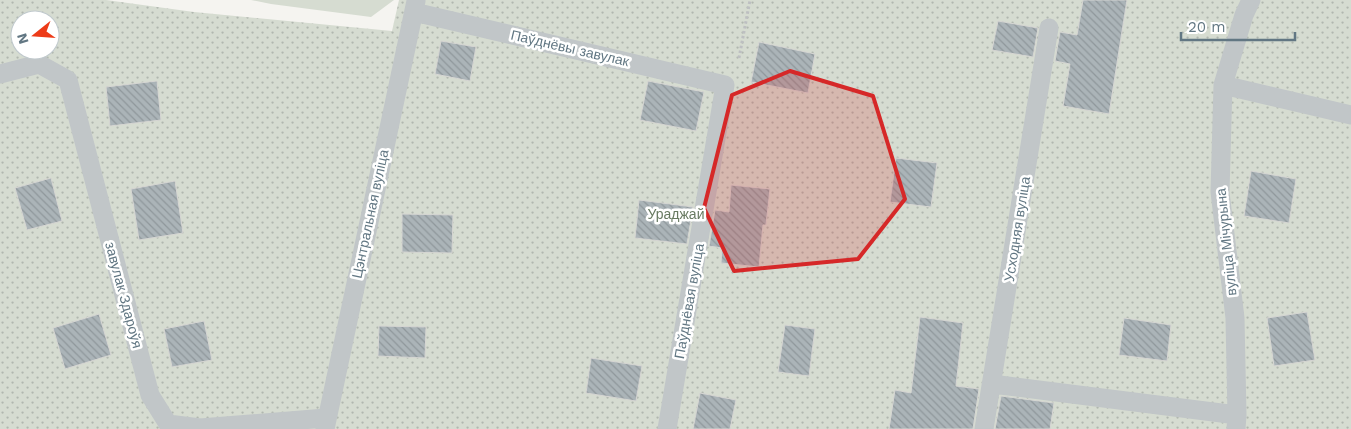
<svg xmlns="http://www.w3.org/2000/svg" width="1351" height="429" font-family="'Work Sans',sans-serif">
  <defs>
    <pattern id="garden-dots" width="8" height="8" patternUnits="userSpaceOnUse" patternTransform="scale(1.25)"><rect width="8" height="8" fill="#d6dcd1"/><path d="M2 2h.1M6 6h.1" fill="none" stroke="#b1b7af" stroke-width="1.8" stroke-linecap="round"/></pattern>
    <pattern id="building-back-hatch" width="6" height="6" patternUnits="userSpaceOnUse" patternTransform="scale(1.25)"><rect width="6" height="6" fill="#abb4b8"/><path d="M-1 5l2 2M0 0l6 6M5-1l2 2" fill="none" stroke="#8f979b"/></pattern>
  </defs>
  <rect width="100%" height="100%" fill="#f5f4f0"/>
  <!-- grass -->
  <path fill="#d6dcd1" d="M251,0H394L371,17L271,4Z"/>
  <!-- garden -->
  <path fill="url(#garden-dots)" fill-rule="evenodd" d="M0,0H106L194,12L392,31L399,0H1351V429H0ZM20,20H50V50H20Z"/>
  <!-- building -->
  <path fill="url(#building-back-hatch)" stroke="#d6d6d3" d="M1083,0H1127L1109,114L1063,106L1070,64L1055,61L1060,32L1077,35Z
    M998,21L1038,28L1033,57L992,50Z
    M441,41L476,47L470,81L435,74Z
    M759,42L815,54L808,93L751,82Z
    M157,81L161,120L110,126L106,87Z
    M648,81L704,92L696,131L640,120Z
    M896,158L937,163L931,207L890,202Z
    M1251,171L1296,179L1289,223L1244,216Z
    M51,178L62,221L27,230L15,188Z
    M175,181L183,233L139,240L131,189Z
    M731,185L770,189L766,225H763L759,267L721,263L722,248L709,246L715,210L729,212Z
    M639,200L693,207L687,244L635,238Z
    M402,214L453,215L452,253L402,252Z
    M1307,312L1315,360L1274,366L1267,318Z
    M99,314L111,355L65,369L53,328Z
    M920,317L963,323L956,386L979,389L973,429H889L895,390L911,393Z
    M1124,318L1171,325L1167,361L1119,355Z
    M204,321L212,360L172,367L164,329Z
    M785,325L815,329L809,376L778,372Z
    M379,326L426,327L425,358L378,356Z
    M591,358L642,366L636,401L586,393Z
    M700,393L736,400L730,429H693Z
    M1001,396L1054,403L1050,429H995Z"/>
  <g fill="none" stroke-linecap="round" stroke-linejoin="round">
    <!-- path -->
    <path stroke="#bdbfc1" stroke-width="3" stroke-dasharray="2.5 2.5" stroke-linecap="butt" d="M739,58L750,0"/>
    <!-- service -->
    <path stroke="#c1c6c8" stroke-width="19" d="M414,12L725,85L667,429
      M0,74L39,64L68,80L150,395L168,424L200,428L326,418
      M1223,85L1351,115
      M992,384L1237,415
      M325,429L416,1
      M984,429L1049,28
      M1236,429L1237,415L1235,318L1220,192L1223,85L1244,15L1251,0"/>
  </g>
  <!-- marked area -->
  <path fill="#d62828" fill-opacity="0.2" stroke="#d62828" stroke-width="4" stroke-linejoin="round" d="M790,71L873,96L905,199L858,259L734,271L704,208L732,95Z"/>
  <g text-anchor="middle" dominant-baseline="central" stroke-width="5" stroke-linejoin="round" paint-order="stroke">
    <!-- street labels -->
    <g font-size="14" fill="#627783" stroke="#fff">
      <text transform="translate(570 48) rotate(13)">Паўднёвы завулак</text>
      <text transform="translate(370 214) rotate(-78)">Цэнтральная вуліца</text>
      <text transform="translate(1017 229) rotate(-81)">Усходняя вуліца</text>
      <text transform="translate(1226 242) rotate(-96)">вуліца Мічурына</text>
      <text transform="translate(124 295) rotate(75)">завулак Здароўя</text>
      <text transform="translate(689 301) rotate(-80)">Паўднёвая вуліца</text>
    </g>
    <!-- park labels -->
    <g font-size="14" fill="#687a61" stroke="#fff">
      <text x="676" y="214">Ураджай</text>
    </g>
  </g>
  <!-- north arrow -->
  <g transform="translate(35 35) rotate(253)"><circle r="24" fill="#ffffff" stroke="#c0c9cd"/>
  <path d="M0-4L9 19L0 12L-9 19Z" fill="#ed3b18"/>
  <text y="-8" font-size="14" font-weight="bold" text-anchor="middle" fill="#627783">N</text>
  </g>
  <!-- scale -->
  <path d="M1181 32v8h114v-8" fill="none" stroke="#627783" stroke-width="2.5"/>
  <text x="1188" y="32" font-size="15" fill="#627783" stroke="#ffffff" stroke-width="4" paint-order="stroke">20 m</text>
</svg>
